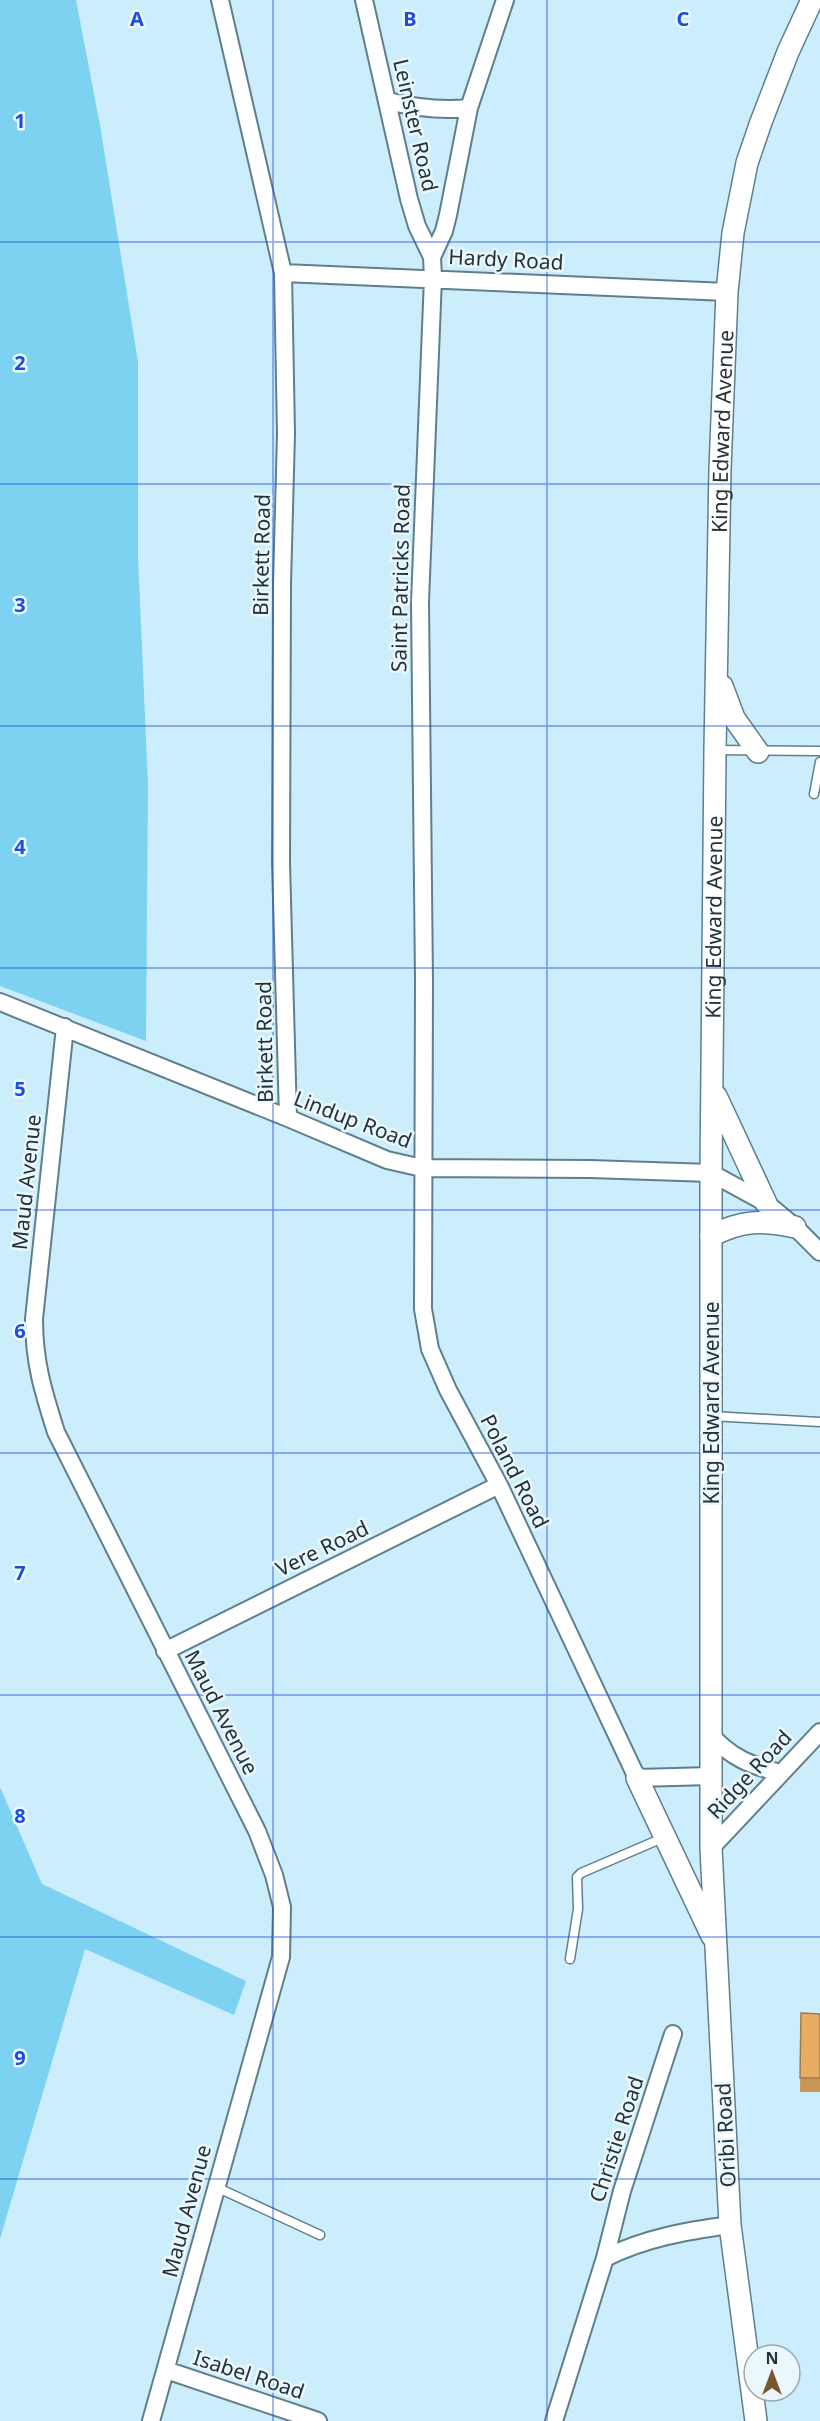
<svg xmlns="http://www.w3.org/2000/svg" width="820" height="2421" font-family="'Noto Sans',sans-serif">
  <rect width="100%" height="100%" fill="#cceefc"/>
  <!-- green -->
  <path fill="#7dd2f2" d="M0,0H76L100,125L138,362V556L148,785L146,1041L0,986Z
    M0,1787L42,1884L246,1981L234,2015L85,1949L0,2239Z"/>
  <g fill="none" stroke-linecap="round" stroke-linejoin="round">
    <defs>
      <path id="service" d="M716,750L820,751
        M814,794L820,762
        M711,1416L820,1422
        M570,1959L578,1909L577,1877L581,1873L665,1837
        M216,2187L320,2235"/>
      <path id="minor" d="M220,0L283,273L286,434L282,584L281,863L288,1118
        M364,0L409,199L417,226L432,257
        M505,0L469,108L448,215L444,231L432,257L433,278L420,602L424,981L423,1309L430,1349L448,1390L499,1485L637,1778L711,1776
        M388,101C416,108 440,111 469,108
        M283,273L727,292
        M0,1002L288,1118L387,1160L422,1168L590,1169L711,1173L766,1203L795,1227L820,1252
        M65,1027L34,1319C34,1362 43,1391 56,1432L257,1831L274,1875L282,1907L281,1957L151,2421
        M165,1651L499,1485
        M710,1734C731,1758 750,1765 780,1773
        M711,1848L820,1732
        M605,2258L622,2191L673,2034
        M166,2370L318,2421
        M554,2421L605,2258C645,2238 686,2231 730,2225"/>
      <g id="tertiary">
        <path d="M722,686L734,718L758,752"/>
        <path d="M716,1096L766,1203"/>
        <path d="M711,1236C742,1220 762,1220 795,1227"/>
        <path d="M637,1778L712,1936"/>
        <path id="s1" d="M756,2421L730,2225L711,1848V1173L715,750L720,469L727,292L733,233L747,163L761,122L788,52L812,0"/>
      </g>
    </defs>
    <!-- service casing -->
    <use href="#service" stroke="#607f8c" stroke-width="11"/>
    <!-- minor casing -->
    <use href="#minor" stroke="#607f8c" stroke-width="20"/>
    <!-- tertiary casing -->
    <use href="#tertiary" stroke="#607f8c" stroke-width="24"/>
    <!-- service -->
    <use href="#service" stroke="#fff" stroke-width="8"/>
    <!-- minor -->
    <use href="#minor" stroke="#fff" stroke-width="16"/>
    <!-- tertiary -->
    <use href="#tertiary" stroke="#fff" stroke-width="21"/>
  </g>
  <!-- wall -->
  <path fill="#c89557" d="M801,2013L820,2014V2092H800Z"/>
  <!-- building -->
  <path fill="#e8ad65" stroke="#a27947" stroke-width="1.5" d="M801,2013L820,2014V2078H800Z"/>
  <!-- grid -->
  <path fill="none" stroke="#1d4ed8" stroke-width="1.5" stroke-opacity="0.55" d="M273,0V2421M547,0V2421M0,242H820M0,484H820M0,726H820M0,968H820M0,1210H820M0,1453H820M0,1695H820M0,1937H820M0,2179H820"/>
  <g text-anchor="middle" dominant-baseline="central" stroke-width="5" stroke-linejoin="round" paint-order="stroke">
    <!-- street labels -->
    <g font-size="21" fill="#253238" stroke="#eaf7fd">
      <text transform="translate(416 125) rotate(77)">Leinster Road</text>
      <text transform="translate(506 259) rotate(3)">Hardy Road</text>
      <text stroke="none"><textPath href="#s1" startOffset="1992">King Edward Avenue</textPath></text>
      <text transform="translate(261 555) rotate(-89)">Birkett Road</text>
      <text transform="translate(400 578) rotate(-89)">Saint Patricks Road</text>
      <text stroke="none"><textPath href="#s1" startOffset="1506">King Edward Avenue</textPath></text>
      <text transform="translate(264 1042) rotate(-91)">Birkett Road</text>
      <text transform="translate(353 1119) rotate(21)">Lindup Road</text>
      <text transform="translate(26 1182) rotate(-84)">Maud Avenue</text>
      <text transform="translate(711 1403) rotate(-90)">King Edward Avenue</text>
      <text transform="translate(515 1471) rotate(63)">Poland Road</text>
      <text transform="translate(322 1548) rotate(-26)">Vere Road</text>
      <text transform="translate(222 1712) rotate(63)">Maud Avenue</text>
      <text transform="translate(749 1774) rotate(-47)">Ridge Road</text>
      <text transform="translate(725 2135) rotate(-93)">Oribi Road</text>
      <text transform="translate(616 2139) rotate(-72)">Christie Road</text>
      <text transform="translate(186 2211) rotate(-75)">Maud Avenue</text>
      <text transform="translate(249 2374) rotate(18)">Isabel Road</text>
    </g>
  </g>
  <g font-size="20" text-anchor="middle" font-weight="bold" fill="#1d4ed8" stroke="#eaf7fd" stroke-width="5" stroke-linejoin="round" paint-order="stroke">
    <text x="137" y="26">A</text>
    <text x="410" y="26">B</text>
    <text x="683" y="26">C</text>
    <text x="20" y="128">1</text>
    <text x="20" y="370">2</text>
    <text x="20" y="612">3</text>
    <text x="20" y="854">4</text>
    <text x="20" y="1096">5</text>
    <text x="20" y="1338">6</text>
    <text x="20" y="1580">7</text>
    <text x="20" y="1823">8</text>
    <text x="20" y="2065">9</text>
  </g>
  <!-- north arrow -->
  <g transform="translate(772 2373)"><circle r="28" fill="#eaf7fd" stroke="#9ba8ae" stroke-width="1.5"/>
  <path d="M0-4.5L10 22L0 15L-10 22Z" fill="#79572e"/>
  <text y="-9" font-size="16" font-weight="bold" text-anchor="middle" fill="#253238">N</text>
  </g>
</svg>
